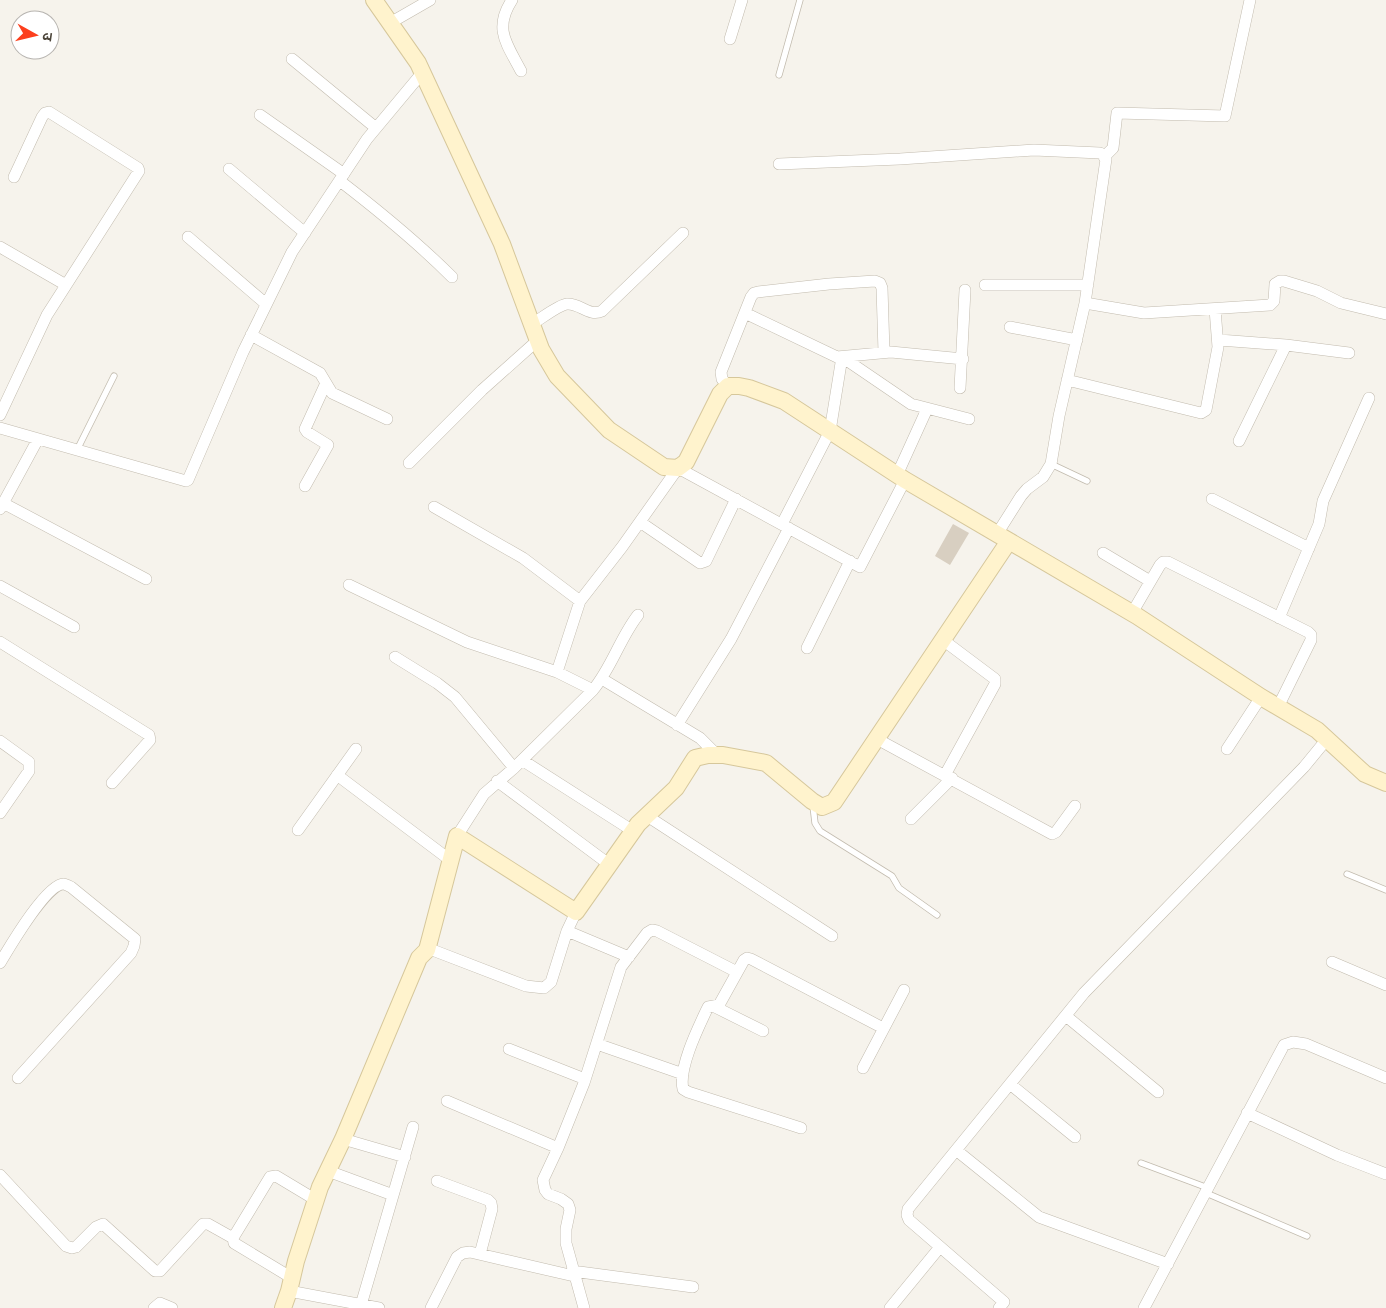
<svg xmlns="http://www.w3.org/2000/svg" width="1386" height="1308" font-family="'DM Sans','Noto Sans Devanagari',sans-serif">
  <rect width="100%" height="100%" fill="#f6f3ec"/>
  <!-- building -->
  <path fill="#d8cfc1" d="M953,524L969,533L950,565L935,556Z"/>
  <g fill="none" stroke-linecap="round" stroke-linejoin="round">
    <defs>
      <path id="lane" d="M779,75L800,0
        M77,450L114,376
        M1051,464L1087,481
        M813,806L815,823L820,831L892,876L899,888L937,915
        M1347,874L1386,890
        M1141,1163L1208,1188
        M1206,1193L1307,1236"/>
      <path id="street" d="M512,0C493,29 507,44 521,71
        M390,23L430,0
        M730,39L742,0
        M292,59L376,128
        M260,115L344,174
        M1104,157L1113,148L1117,113L1225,116L1250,0
        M779,164L900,159L1034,150L1100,153L1104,155L1106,159L1085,303L1059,416L1051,464L1043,477L1027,489L1021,496L997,534
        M229,169L305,233
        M340,181C379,211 417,242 452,277
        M188,237L266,304
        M0,247L66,285
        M985,285H1088
        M1085,303L1144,313L1270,305L1274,301L1275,284L1280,281H1284L1317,291L1341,303L1386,314
        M745,313L837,357L891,352L963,359
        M532,324C541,319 558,305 567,304C580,303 589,317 602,311L683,233
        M1010,327L1077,340
        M251,335L320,373L332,393L387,419
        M1219,340L1286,345L1349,353
        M1067,380L1201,413L1206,410L1218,347L1215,309
        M728,386L722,379L721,372L751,297L754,293L758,292L829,284L875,281L880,283L882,288L884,352
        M960,388L965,290
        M0,415L47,315L139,171L138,168L49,112L45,113L42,117L14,177
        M0,428L186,481L188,480L243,352L292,252L367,139L422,73
        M1239,441L1286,345
        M409,463L482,390L538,340
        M897,475L927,409
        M305,486L328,445L307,432L305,429L326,383
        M1212,499L1309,548
        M3,503L146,579
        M434,507L523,558L580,601
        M0,509L38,439
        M640,522L700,563L706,561L736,499
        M782,524L830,431L842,357L911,404L969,419
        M1103,553L1150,581
        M349,585L467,642L557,672L593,690
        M0,586L74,627
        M1132,613L1160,565L1163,562H1168L1308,632L1311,635V640L1278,707
        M1279,618L1319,524L1323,501L1369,398
        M943,640L995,679V684L945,775
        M0,642L149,735L150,740L112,783
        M807,648L850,561
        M395,657L437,683L455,697L514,768
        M557,672L580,601L622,547L678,468L860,567L905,480
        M602,679L700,738L717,755
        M677,725L731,639L789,528
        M877,739L1052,834L1056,832L1075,806
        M0,741L29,762V771L0,813
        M1227,749L1261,697
        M522,760L633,831
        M337,775L450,860
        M497,781L610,865
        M647,816L832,936
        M911,819L952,778
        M298,830L356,749
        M457,836L484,794L514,768L593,690C612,667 620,638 638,615
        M567,931L629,957
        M427,950L435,951L526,986L544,988L551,982L567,931L576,912
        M1332,962L1386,985
        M0,963C9,948 47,883 64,884C65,884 71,887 71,887L135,939L134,946L131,953L18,1078
        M715,1007L763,1031
        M1066,1016L1158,1092
        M597,1044L683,1074
        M509,1049L585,1079
        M863,1068L904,990
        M1010,1084L1075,1137
        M447,1101L558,1148
        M1247,1113L1337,1155L1386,1174
        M801,1128L688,1092L683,1089C678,1068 699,1026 708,1007L719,1005L744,960L747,958L751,959L883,1028
        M343,1139L405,1157
        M956,1150L1039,1217L1168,1264
        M328,1171L393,1195
        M0,1175L66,1246L72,1248L76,1247L96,1227L103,1224L155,1271H160L203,1224H208L233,1238
        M437,1181L488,1200L491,1203L492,1209L480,1254
        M572,1271L693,1287
        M292,1278L234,1243L233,1238L270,1177L276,1176L316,1200
        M289,1291L379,1308
        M361,1305L413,1127
        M154,1308L160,1303L172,1308
        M431,1308L457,1257L463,1253L470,1252L574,1276
        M584,1308L566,1243V1229L570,1210L568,1204L561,1199L548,1194L545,1190L543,1180L558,1148L584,1083L621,967L647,933L652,930L657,931L737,972
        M890,1308L940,1247
        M999,1308L1004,1302L909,1220L907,1215L908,1209L1084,993L1304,767L1327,739
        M1144,1308L1284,1045L1293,1042L1306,1044L1386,1078"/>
      <path id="secondary" d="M374,0L418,63L502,244L541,349L557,376L609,430L664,467L678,468L686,462L720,394L728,386H739L749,388L784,401L905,480L1137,616L1261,697L1317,730L1365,774L1386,783
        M283,1308L289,1291L296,1261L320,1187L343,1139L419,958L427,950L457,836L576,912L638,824L676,788L695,758L708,755H723L766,763L812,801L822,807L834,802L1009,541"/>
    </defs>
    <!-- lane casing -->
    <use href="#lane" stroke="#c2bbae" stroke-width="7"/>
    <!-- street casing -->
    <use href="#street" stroke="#c2bbae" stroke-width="12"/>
    <!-- secondary casing -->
    <use href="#secondary" stroke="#d6c79b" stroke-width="18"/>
    <!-- lane -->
    <use href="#lane" stroke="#fff" stroke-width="5.5"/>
    <!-- street -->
    <use href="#street" stroke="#fff" stroke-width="11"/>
    <!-- secondary -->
    <use href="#secondary" stroke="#fff3cd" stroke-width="16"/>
  </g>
  <!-- north arrow -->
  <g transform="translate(35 35) rotate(98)"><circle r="24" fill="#ffffff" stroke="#b7b4b0"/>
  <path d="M0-4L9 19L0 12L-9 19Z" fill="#fc3f1d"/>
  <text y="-8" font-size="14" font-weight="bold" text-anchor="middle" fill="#4b4439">उ</text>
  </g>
</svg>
